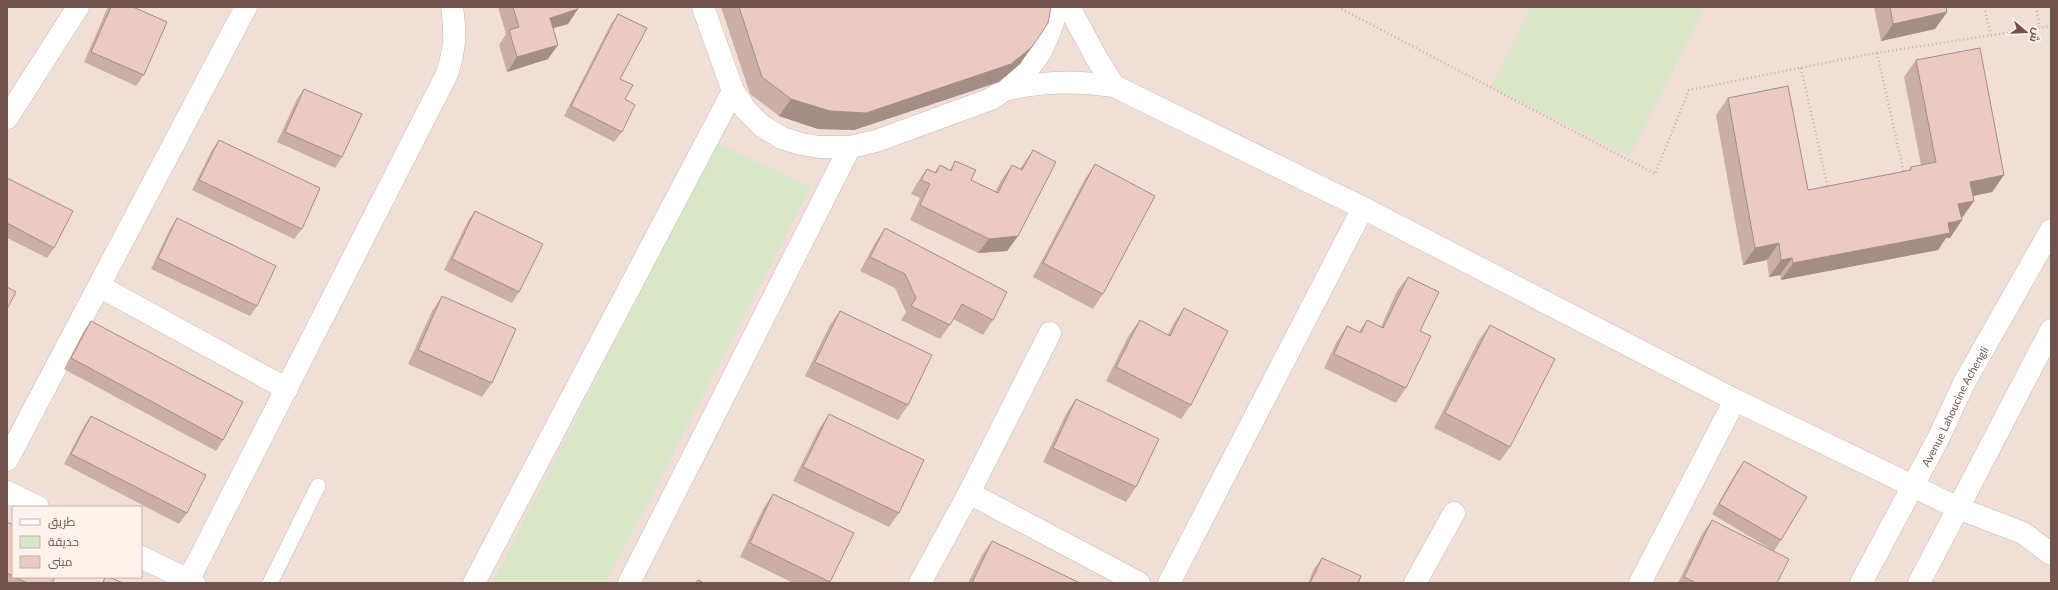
<svg xmlns="http://www.w3.org/2000/svg" width="2058" height="590" font-family="Lato,Cairo,sans-serif">
  <rect width="100%" height="100%" fill="#faefe7"/>
  <!-- residential -->
  <path fill="#f0dfd6" fill-rule="evenodd" d="M7,7H2051V583H7ZM13,507H141V577H13Z"/>
  <!-- green -->
  <path fill="#d9e6c7" d="M1531,7H1704L1629,156L1491,87Z
    M717,143L811,187L606,583H492Z"/>
  <g fill="none" stroke-linecap="round" stroke-linejoin="round">
    <defs>
      <path id="lane" d="M270,583L318,486"/>
      <path id="street" d="M703,7L733,91L746,110L762,126L782,138L801,144L820,147H850L876,141L991,99C1029,76 1047,51 1057,7
        M1069,7L1096,57L1114,86
        M1008,89C1046,81 1076,81 1114,86L1363,208L1735,400L1958,508L2023,533L2051,554
        M7,118L78,7
        M99,286L287,389
        M7,460L246,7
        M7,492L38,507
        M969,493L1139,583
        M141,557L194,583
        M187,583L447,74C455,48 456,35 452,7
        M474,583L733,91
        M629,583L850,147
        M920,583L969,493L1050,333
        M1169,583L1363,208
        M1415,583L1454,513
        M1640,583L1735,400"/>
      <g id="secondary">
        <path id="s1" d="M1861,583L1939,437L1964,383L2051,230"/>
        <path d="M1919,583L2051,330"/>
      </g>
    </defs>
    <!-- lane casing -->
    <use href="#lane" stroke="#ccb7b1" stroke-width="16"/>
    <!-- street casing -->
    <use href="#street" stroke="#ccb7b1" stroke-width="23"/>
    <!-- secondary casing -->
    <use href="#secondary" stroke="#cfb6af" stroke-width="23"/>
    <!-- path -->
    <path stroke="#d1ada5" stroke-width="2.5" stroke-dasharray="1 3" stroke-linecap="butt" d="M1338,7L1655,174L1689,90L1870,54L2051,26
      M1984,7L1991,35
      M2036,7L2040,27
      M1877,53L1904,173
      M1801,68L1828,188"/>
    <!-- lane -->
    <use href="#lane" stroke="#fff" stroke-width="15"/>
    <!-- street -->
    <use href="#street" stroke="#fff" stroke-width="22"/>
    <!-- secondary -->
    <use href="#secondary" stroke="#fff" stroke-width="22"/>
  </g>
  <!-- wall -->
  <path fill="#cbaea6" d="M109,7H133L144,75L136,86L84,62L107,9Z
    M498,7H577L568,24L553,28L548,59L507,72L499,45L506,34Z
    M721,7H1051L1020,64L999,82L854,130L818,129L779,116L750,94Z
    M1874,7H1946L1947,12L1935,29L1881,41Z
    M618,14L622,132L614,142L564,116L611,24Z
    M1916,60L2004,175L1992,192L1973,196L1962,218H1961L1962,220L1950,238H1946L1938,250L1781,280L1780,275L1769,277L1767,260L1743,265L1716,115L1728,98L1808,190L1908,171L1911,167L1921,165L1904,77Z
    M304,89L342,157L335,168L277,142L297,99Z
    M219,140L302,229L294,239L192,190L212,150Z
    M1033,150L1018,236L1007,251L978,253L910,220L920,198L911,194L917,183L927,169L934,173L940,165L950,170L955,161L971,180L995,192L1002,179L1012,165L1020,169Z
    M1095,164L1103,294L1093,309L1033,277L1085,179Z
    M7,178L54,248L47,258L7,238Z
    M475,211L519,292L512,303L444,270L468,221Z
    M177,218L257,306L250,316L151,269L170,229Z
    M885,228L993,320L983,335L953,319L950,325L940,339L901,320L906,312L895,288L860,271L875,243Z
    M1408,277L1420,331L1406,388L1396,403L1324,368L1337,341L1347,326L1359,332L1367,320L1381,327L1397,291Z
    M442,296L492,383L482,397L408,364L432,311Z
    M1184,308L1191,405L1181,419L1106,381L1129,335L1140,320L1168,335L1174,323Z
    M840,311L908,405L898,420L805,376L830,325Z
    M91,321L223,440L216,451L64,369L84,331Z
    M1490,325L1510,447L1500,461L1434,428L1479,340Z
    M1076,399L1136,487L1126,502L1043,462L1066,414Z
    M829,414L899,513L889,527L793,481L819,429Z
    M91,416L187,513L179,524L64,464L84,426Z
    M1744,461L1781,540L1774,551L1712,514L1737,471Z
    M773,494L830,582V583H793L740,557L763,509Z
    M1712,520L1777,583H1678L1702,534Z
    M7,522L13,525V577H55L52,583H7Z
    M992,541L1080,583H968L982,555Z
    M1322,558L1358,583H1308L1314,569Z"/>
  <!-- shaded-wall -->
  <path fill="#a58d87" d="M578,9L568,24L540,32L550,18Z
    M1947,12L1935,29L1881,41L1893,24Z
    M558,45L548,59L507,72L517,57Z
    M1032,47L1020,64L999,82L854,130L818,129L779,116L791,99Z
    M2004,175L1992,192L1958,199L1970,182Z
    M1974,201L1962,218L1946,221L1958,204Z
    M1962,220L1950,238H1946L1938,250L1781,280L1793,263L1948,223Z
    M1018,236L1007,251L978,253L989,239Z
    M1779,243L1767,260L1743,265L1755,248Z
    M1792,258L1780,275L1769,277L1781,260Z"/>
  <!-- building -->
  <path fill="#eccac1" stroke="#a58d87" d="M111,7H133L167,22L144,75L91,52Z
    M513,7H577L578,9L550,18L558,45L517,57L509,30L519,27Z
    M739,7H1051L1048,23L1032,47L1011,64L866,113L830,111L791,99L762,77Z
    M1890,7H1946L1947,12L1893,24Z
    M618,14L647,28L620,79L633,85L625,99L635,105L622,132L571,106Z
    M1980,48L2004,175L1970,182L1974,201L1958,204L1962,220L1948,223L1950,233L1793,263L1792,258L1781,260L1779,243L1755,248L1728,98L1788,86L1808,190L1911,170V167L1936,162L1916,60Z
    M304,89L362,114L342,157L285,132Z
    M219,140L320,188L302,229L199,180Z
    M1033,150L1056,162L1018,236L989,239L920,205L930,184L921,180L927,169L936,173L940,165L951,171L955,161L976,170L971,180L998,193L1012,165L1022,170Z
    M1095,164L1155,196L1103,294L1043,263Z
    M7,178L73,211L54,248L7,223Z
    M475,211L543,244L519,292L452,259Z
    M177,218L276,266L257,306L158,258Z
    M885,228L1007,292L993,320L962,304L950,325L911,306L916,298L905,274L870,257Z
    M1408,277L1439,292L1420,331L1431,336L1406,388L1334,354L1347,326L1361,333L1367,320L1383,328Z
    M7,287L16,292L7,309Z
    M442,296L516,329L492,383L418,350Z
    M1184,308L1228,331L1191,405L1116,367L1140,320L1170,336Z
    M840,311L932,355L908,405L815,362Z
    M91,321L243,402L223,440L71,358Z
    M1490,325L1555,359L1510,447L1445,413Z
    M1076,399L1159,439L1136,487L1053,448Z
    M829,414L924,460L899,513L803,467Z
    M91,416L206,475L187,513L71,454Z
    M1744,461L1807,497L1781,540L1719,504Z
    M773,494L854,533L830,582L750,543Z
    M1712,520L1789,559L1777,583H1696L1684,577Z
    M7,522L13,525V576L7,573Z
    M992,541L1080,583H972Z
    M1322,558L1361,576L1358,583H1310Z
    M15,577H55L52,583H27Z
    M105,577H109L123,583H103Z
    M698,580L704,583H696Z"/>
  <g text-anchor="middle" dominant-baseline="central" stroke-width="3.5" stroke-linejoin="round" paint-order="stroke">
    <!-- street labels -->
    <g font-size="11" fill="#70534e" stroke="#fdf3ec">
      <text stroke="none"><textPath href="#s1" startOffset="200">Avenue Lahoucine Achengli</textPath></text>
    </g>
  </g>
  <!-- border -->
  <rect width="2058" height="590" fill="none" stroke="#70534e" stroke-width="16"/>
  <!-- legend -->
  <rect x="12" y="506" width="130" height="72" fill="#fdf3ec" stroke="#c5b3ad"/>
  <rect x="20" y="519" width="20" height="6" fill="#ffffff" stroke="#c5b3ad"/>
  <text x="48" y="526" font-size="12" fill="#70534e">طريق</text>
  <rect x="20" y="536" width="20" height="12" fill="#d9e6c7" stroke="#c5b3ad"/>
  <text x="48" y="546" font-size="12" fill="#70534e">حديقة</text>
  <rect x="20" y="556" width="20" height="12" fill="#eccac1" stroke="#c5b3ad"/>
  <text x="48" y="566" font-size="12" fill="#70534e">مبنى</text>
  <!-- north arrow -->
  <g transform="translate(2026 32) rotate(109)" stroke="#fdf3ec" stroke-width="3" paint-order="stroke">
  <path d="M0-3L7 15L0 10L-7 15Z" fill="#70534e"/>
  <text y="-6" font-size="11" font-weight="bold" text-anchor="middle" fill="#70534e">ش</text>
  </g>
</svg>
